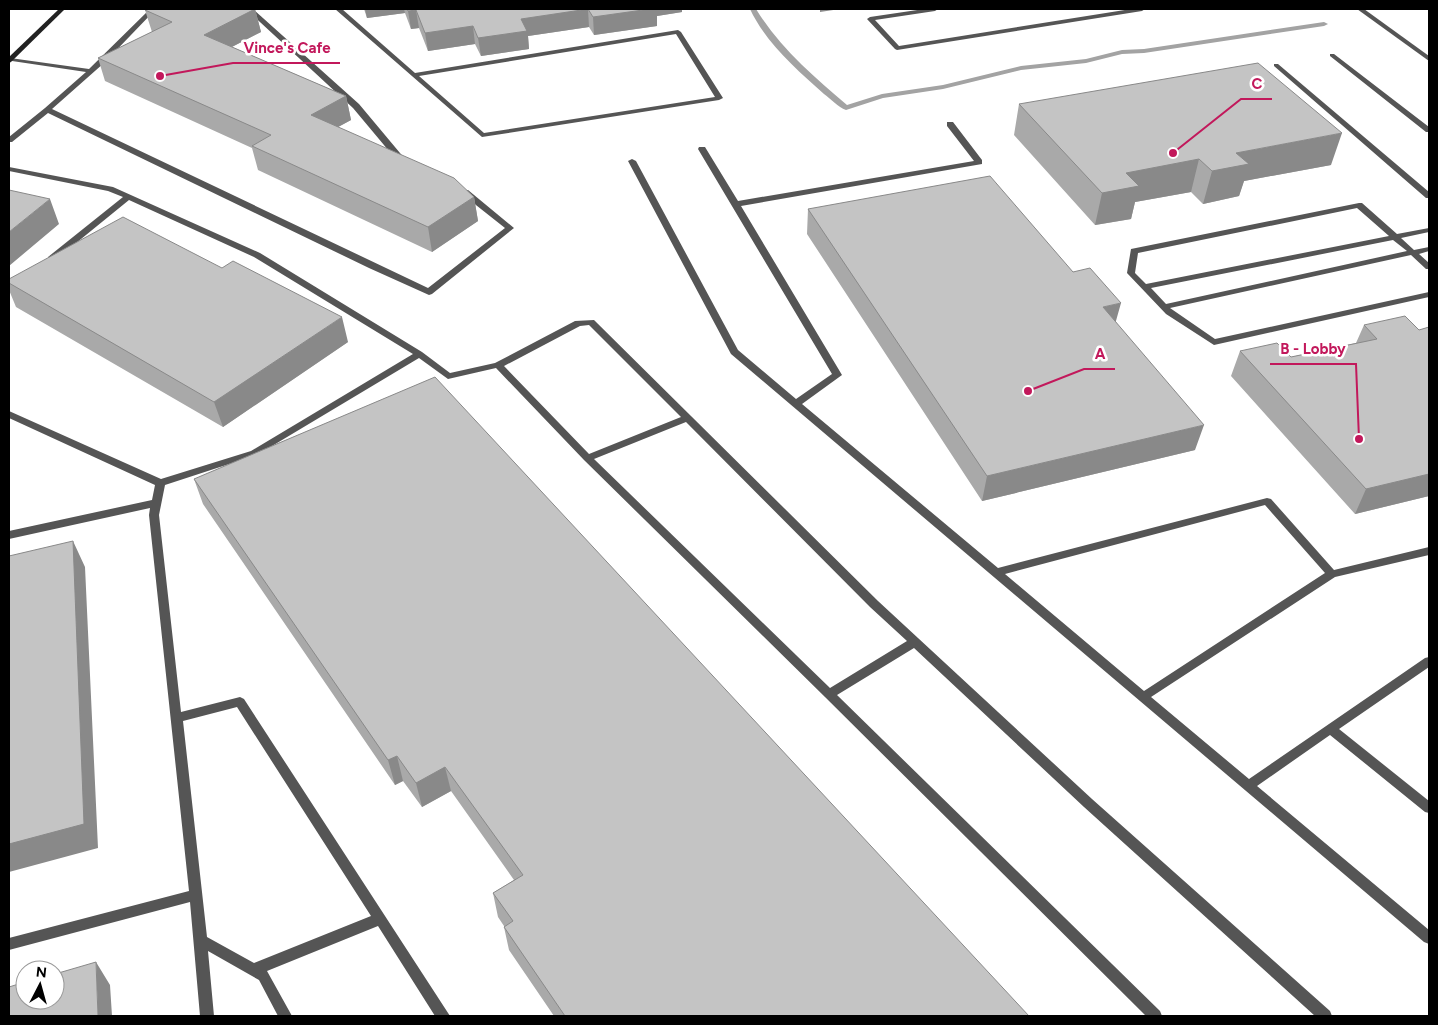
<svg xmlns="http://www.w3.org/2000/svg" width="1438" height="1025" font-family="Figtree,sans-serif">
  <rect width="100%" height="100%" fill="#fff"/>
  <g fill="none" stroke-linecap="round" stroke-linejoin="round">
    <!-- stream -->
    <path fill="#a3a3a3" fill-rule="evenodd" d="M750,9H756C780,48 813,76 847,105L882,94L943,85L1021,66L1086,59L1122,50L1144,49L1324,22L1328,24L1324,26L1144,53L1122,54L1086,63L1021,70L943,89L883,98L846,110C838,107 831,99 824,94C796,69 766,43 750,9Z"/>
    <!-- service -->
    <path fill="#555" fill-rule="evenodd" d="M150,9H156L104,63L52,109L428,288L505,228L462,194V190H468L514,228L432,294L429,295L369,268L48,113L12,142H9V137L45,108L86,72L12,61L9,59L10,58L89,69Z
      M246,9H253L359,104L405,159V163H399L353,108Z
      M335,9H342L415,73L678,30L681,32L723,98L719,100L482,137ZM676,34L715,97L484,133L419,76Z
      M924,9H938L935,11L875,20L899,46L1131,9H1145L1142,11L897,50L895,49L867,19L870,17Z
      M1330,54H1334L1429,127V132H1426L1330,56Z
      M1274,64H1278L1429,192V198H1426L1274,66Z
      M947,122H953L982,160V164L741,206L842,375L802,404L998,568L1267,498L1271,499L1334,570L1429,547V555L1335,577L1151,697L1249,779L1425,658L1429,657V667L1339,729L1429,801V813L1425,812L1330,735L1257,786L1429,930V944L1424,942L731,354L628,161L632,159L636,161L738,350L796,399L832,374L698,149L699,147H705L738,201L974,161L947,126ZM1265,505L1325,573L1144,691L1005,574Z
      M9,167L113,187L260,253L422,352L450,373L495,363L575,321L594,320L878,601L1092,799L1330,1011L1332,1016H1315L1084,807L914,648L837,695L1160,1011L1162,1016H1146L825,697L584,460L496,368L448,379L419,358L257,455L165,485L159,515L181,712L240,697L244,699L450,1016H435L378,926L267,971L292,1016H278L259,980L208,951L214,1016H200L190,902L9,950V938L189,891L149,515L150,508L9,539V531L152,500L155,485L9,418V411L161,479L251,451L413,354L254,257L129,200L54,261H48V257L123,197L108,191L9,171ZM589,325L681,417L589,454L504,366L580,326ZM686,422L870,607L907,641L830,688L594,459ZM237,707L371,916L254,963L207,937L183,721Z
      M1359,203H1362L1397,234L1429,228V232L1401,238L1414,250L1429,247V251L1419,254L1429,263V269H1426L1411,255L1170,308L1215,339L1429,292V297L1214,345L1166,314L1127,273L1131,249ZM1357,208L1389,236L1146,284L1135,273L1138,253ZM1393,240L1407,251L1166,304L1151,288Z"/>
    <!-- tertiary -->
    <path fill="#555" fill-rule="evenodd" d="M1357,9H1364L1429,56V61Z"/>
    <!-- secondary -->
    <path fill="#222" fill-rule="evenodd" d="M59,9H65L11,62L9,63V57Z"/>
  </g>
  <!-- wall -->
  <path fill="#a9a9a9" d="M255,9L261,32L232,47L346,96L351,120L338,127L474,197L478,221L432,252L258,170L252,148L105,81L98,58L152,32L145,10Z
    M364,9H682V12L657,16V26L594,35L589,27L528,36L529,49L481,56L475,44L428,51L419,28L411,29L405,13L367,18Z
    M1019,104L1331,165L1244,181L1239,196L1203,204L1191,192L1135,202L1131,219L1095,225L1014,135Z
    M808,209L1116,322L1195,450L982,501L807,234Z
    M222,268L348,342L223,427L16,307L9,290V279Z
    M1364,325L1419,330L1429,327V496L1355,514L1231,376L1240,351L1291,357L1356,343Z
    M194,479L1029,1016H554L509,950L504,927V926L498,917L493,893L514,880L451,791L422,807L403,781L395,785L203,504Z"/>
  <!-- shaded-wall -->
  <path fill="#898989" d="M255,9L261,32L210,58L204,35Z
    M365,9H404L405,13L367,18Z
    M588,9L589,27L528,36L529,49L481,56L478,38L521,19Z
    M650,9H682V12L657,16V26L594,35L593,17Z
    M820,9H840L820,12Z
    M416,10L419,28L411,29L408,11Z
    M473,26L475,44L428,51L425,33Z
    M346,96L351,120L316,139L311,115Z
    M1342,133L1331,165L1244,181L1239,196L1203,204L1212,171L1236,153Z
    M1199,159L1191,192L1135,202L1131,219L1095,225L1102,193L1126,173Z
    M474,197L478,221L432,252L428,227Z
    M50,199L59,224L9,266V232Z
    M1121,303L1114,328L1103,307Z
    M342,317L348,342L223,427L214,402Z
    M1204,425L1195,450L982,501L987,476Z
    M1429,474V496L1355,514L1366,489Z
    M73,541L85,567L98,848L9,872V844Z
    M397,756L403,781L395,785L388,760Z
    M445,767L451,791L422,807L416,783Z
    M96,962L110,985L112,1016H98Z"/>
  <!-- building -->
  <path fill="#c4c4c4" stroke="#898989" d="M149,9H255L204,35L346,96L311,115L454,178L474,197L428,227L252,146L271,135L98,58L172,22L145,10Z
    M407,9H588L521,19L527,31L478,38L473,26L425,33L416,10L408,11Z
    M588,9H650L593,17Z
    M1258,63L1342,133L1236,153L1249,164L1212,171L1199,159L1126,173L1139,186L1102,193L1019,104Z
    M990,176L1073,272L1090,268L1121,303L1103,307L1204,425L987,476L808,209Z
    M9,190L50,199L9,232Z
    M123,217L222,268L233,261L342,317L214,402L9,283V279Z
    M1405,316L1419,330L1429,327V474L1366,489L1240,351L1277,343L1291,357L1377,339L1364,325Z
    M435,377L1029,1016H565L504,927L513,921L493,893L523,875L445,767L416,783L397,756L388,760L194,479Z
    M73,541L84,824L9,844V556Z
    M96,962L98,1016H9V987L25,982V1000H55V974Z"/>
  <!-- callouts -->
  <path fill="none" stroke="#c2185b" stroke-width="2" d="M160 76L233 63H340M1173 153L1241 99H1272M1359 439L1356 364H1270M1028 391L1084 369H1115"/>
  <g fill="#c2185b" stroke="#fff" stroke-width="2">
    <circle cx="160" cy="76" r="5"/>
    <circle cx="1173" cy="153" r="5"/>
    <circle cx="1359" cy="439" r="5"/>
    <circle cx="1028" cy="391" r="5"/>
  </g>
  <g font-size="15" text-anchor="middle" font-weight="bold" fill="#c2185b" stroke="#fff" stroke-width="5" stroke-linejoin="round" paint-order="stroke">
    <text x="287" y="53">Vince's Cafe</text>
    <text x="1257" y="89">C</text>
    <text x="1313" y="354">B - Lobby</text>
    <text x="1100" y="359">A</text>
  </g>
  <!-- border -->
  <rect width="1438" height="1025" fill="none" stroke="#000000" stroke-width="20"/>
  <!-- north arrow -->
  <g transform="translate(40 985) rotate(6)"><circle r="24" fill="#ffffff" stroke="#999999"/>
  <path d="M0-4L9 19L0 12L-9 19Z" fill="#000000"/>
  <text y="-8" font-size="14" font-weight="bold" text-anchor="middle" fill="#000000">N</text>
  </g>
</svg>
